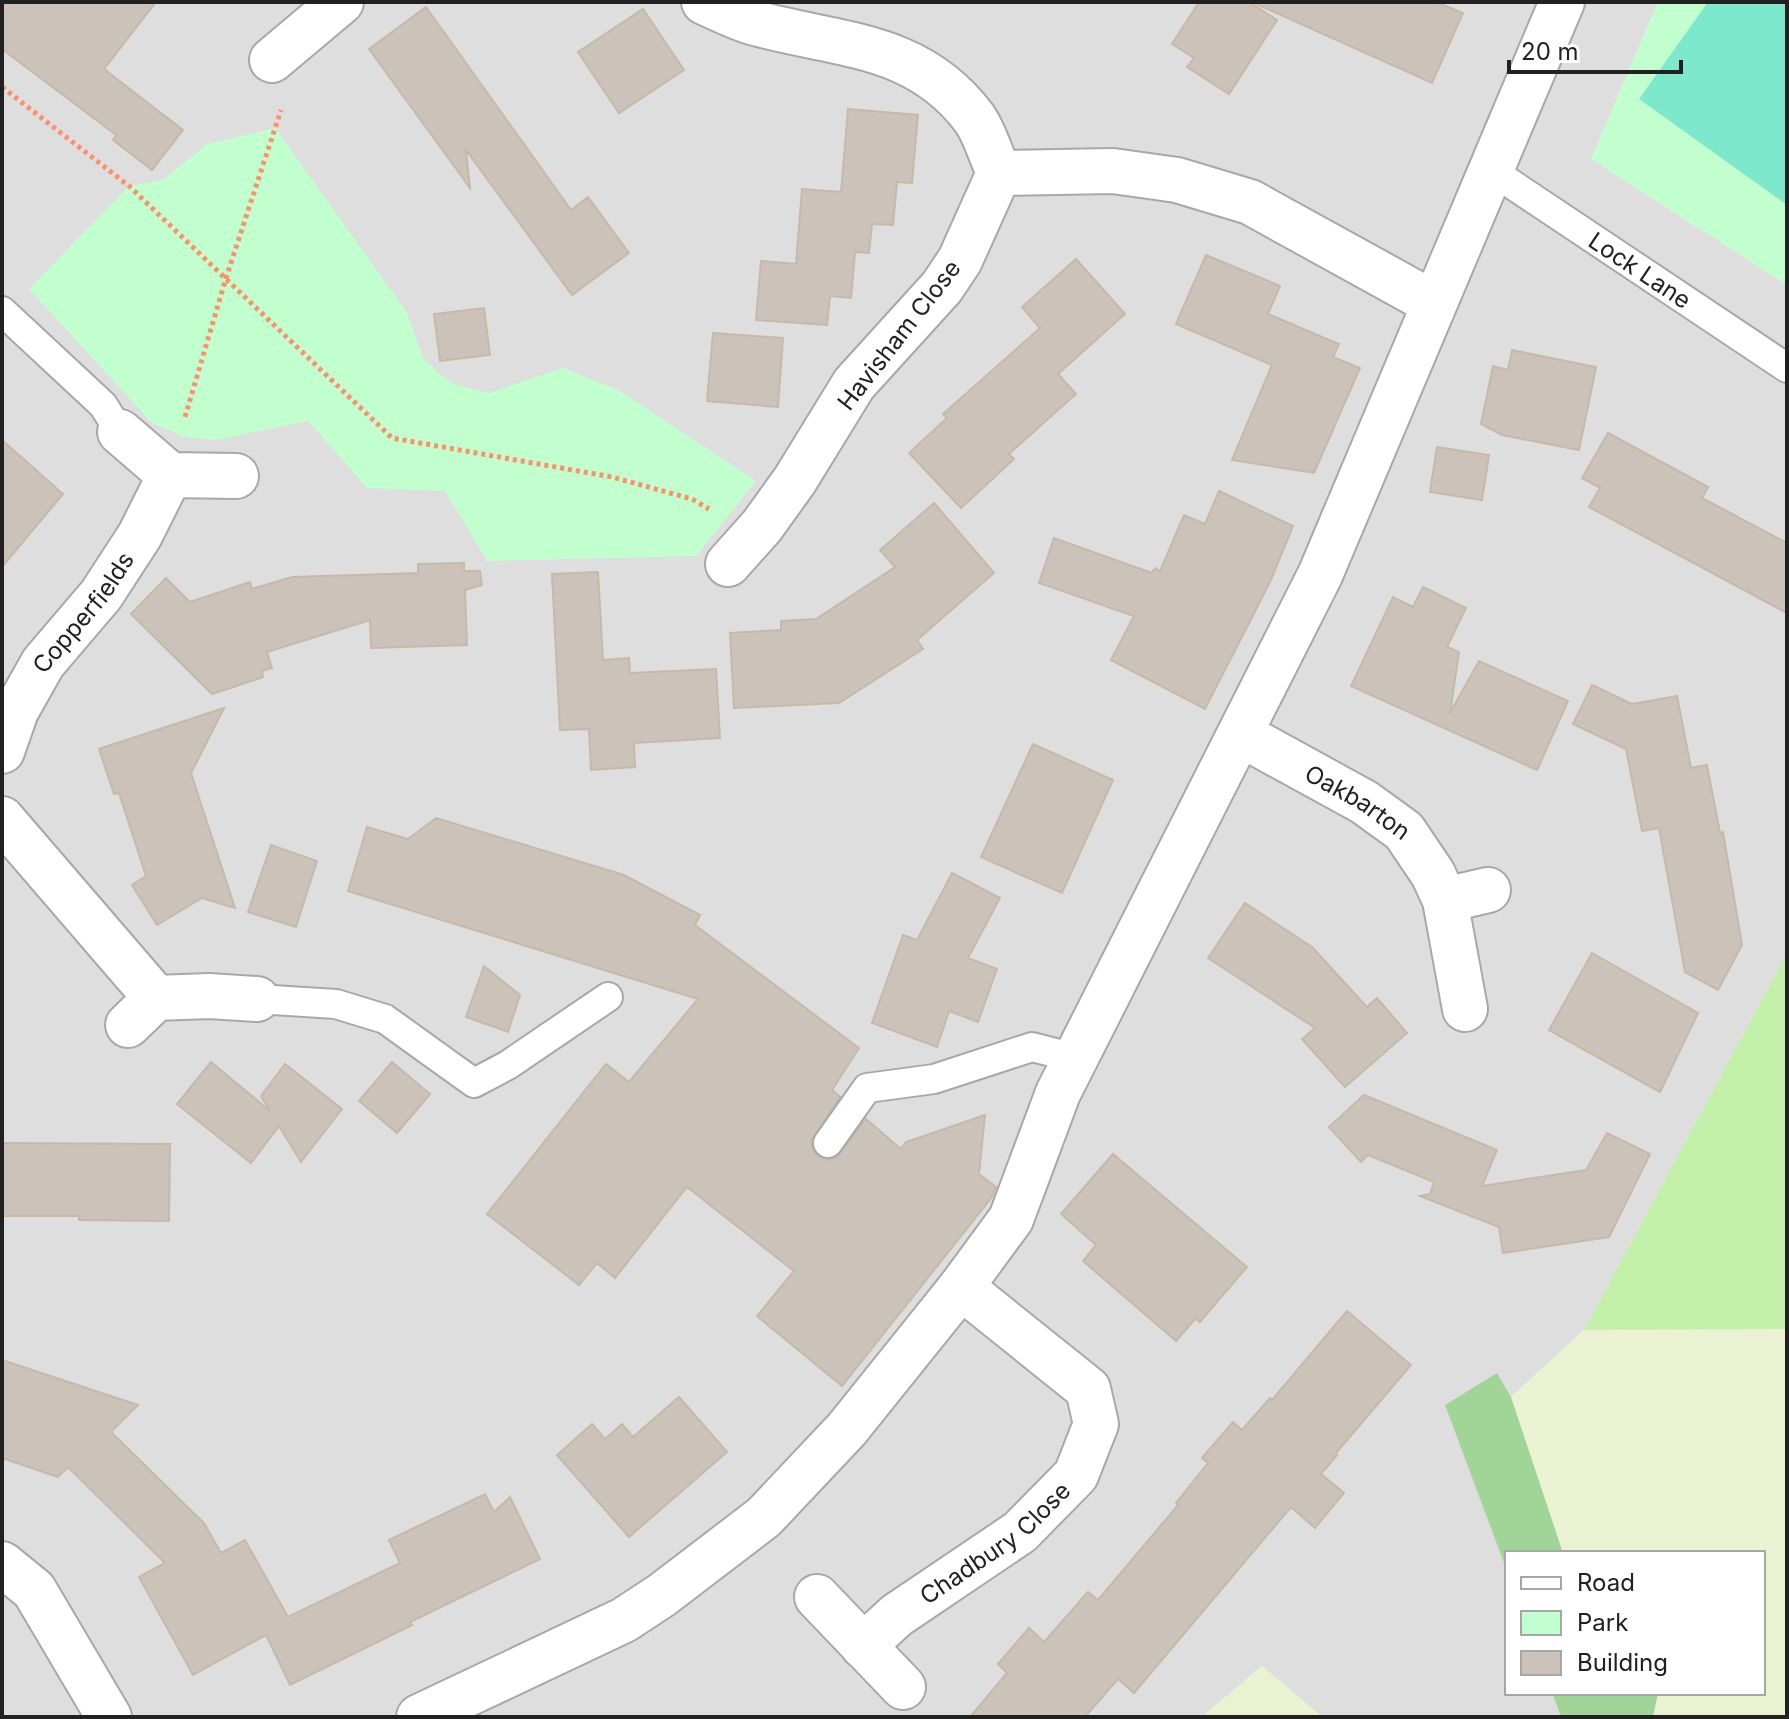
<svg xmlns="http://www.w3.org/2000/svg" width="1789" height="1719" viewBox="0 0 1789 1719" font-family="Inter,sans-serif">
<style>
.residential{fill:#dfdede}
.farmland{fill:#ebf2d1}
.grass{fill:#c2f0a9}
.forest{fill:#a1d598}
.park{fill:#c1ffcf}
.pitch{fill:#7ee8cd}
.building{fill:#cbc3b9;stroke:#c6b9a7;stroke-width:2}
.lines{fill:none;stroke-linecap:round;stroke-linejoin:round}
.service-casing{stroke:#a8a8a8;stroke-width:32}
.minor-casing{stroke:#a8a8a8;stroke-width:48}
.path{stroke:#ff8e6b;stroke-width:5;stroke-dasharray:4 4;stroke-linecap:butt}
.service{stroke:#fff;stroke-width:28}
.minor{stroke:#fff;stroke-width:44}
.labels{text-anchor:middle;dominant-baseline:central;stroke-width:8;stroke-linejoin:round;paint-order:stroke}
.street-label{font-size:24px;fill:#212121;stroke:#fff}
</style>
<rect width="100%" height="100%" fill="#f2f0e7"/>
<path class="residential" d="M 2,2 L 1658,2 L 1591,159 L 1787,285 L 1787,953 L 1584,1330 L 1511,1397 L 1497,1374 L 1446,1405 L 1507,1571 L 1507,1693 L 1552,1693 L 1561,1717 L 1322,1717 L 1262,1666 L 1202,1717 L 2,1717 Z"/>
<g class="farmland">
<path d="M 1787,1329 L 1787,1717 L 1653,1717 L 1658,1693 L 1763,1693 L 1763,1553 L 1563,1553 L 1511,1397 L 1584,1330 Z"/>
<path d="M 1262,1666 L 1322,1717 L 1202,1717 Z"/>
</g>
<path class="grass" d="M 1787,953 L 1787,1329 L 1584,1330 Z"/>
<g class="forest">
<path d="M 1497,1373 L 1511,1397 L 1563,1553 L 1507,1553 L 1507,1571 L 1445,1405 Z"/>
<path d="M 1552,1693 L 1658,1693 L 1653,1717 L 1561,1717 Z"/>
</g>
<g class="park">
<path d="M 1658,2 L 1787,2 L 1787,285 L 1591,159 Z"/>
<path d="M 275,128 L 406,311 L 424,360 L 452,384 L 489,393 L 563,368 L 618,390 L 756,481 L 696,556 L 487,561 L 445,491 L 367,488 L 308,421 L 217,440 L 185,437 L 152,423 L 29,289 L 129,186 L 163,180 L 207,144 Z"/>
</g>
<path class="pitch" d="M 1708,2 L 1787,2 L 1787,205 L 1639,99 Z"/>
<g class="building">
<path d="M 2,2 L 156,2 L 104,69 L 183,130 L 152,170 L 113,140 L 116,135 L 2,49 Z"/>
<path d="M 1199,2 L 1249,2 L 1277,20 L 1229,94 L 1187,67 L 1194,58 L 1172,44 Z"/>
<path d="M 1252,2 L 1436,2 L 1463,13 L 1432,83 Z"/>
<path d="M 426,7 L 571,210 L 588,197 L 629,253 L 572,295 L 466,150 L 470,188 L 369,49 Z"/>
<path d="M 643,9 L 684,70 L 619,113 L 578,52 Z"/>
<path d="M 848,109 L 918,115 L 912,183 L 897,182 L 893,225 L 872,224 L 869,253 L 855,252 L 851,298 L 830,296 L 827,325 L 756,320 L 761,261 L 796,264 L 802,189 L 841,192 Z"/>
<path d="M 1206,255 L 1280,286 L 1268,314 L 1339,344 L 1333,357 L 1360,368 L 1314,473 L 1232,460 L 1272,365 L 1176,324 Z"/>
<path d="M 1076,259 L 1125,314 L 1058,374 L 1076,394 L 1009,454 L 1014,459 L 961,508 L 909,453 L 947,418 L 943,414 L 1040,328 L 1022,307 Z"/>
<path d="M 484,308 L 490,355 L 440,361 L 434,314 Z"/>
<path d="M 713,333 L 783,338 L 778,407 L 707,401 Z"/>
<path d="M 1512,350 L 1596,367 L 1579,450 L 1502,435 L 1481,424 L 1493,366 L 1508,370 Z"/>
<path d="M 1608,433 L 1708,487 L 1702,498 L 1787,543 L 1787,613 L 1589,507 L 1600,488 L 1582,478 Z"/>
<path d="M 2,440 L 63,494 L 2,567 Z"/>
<path d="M 1437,447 L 1489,455 L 1482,500 L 1430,492 Z"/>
<path d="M 1219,491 L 1293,526 L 1270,582 L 1205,709 L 1111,660 L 1134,616 L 1039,583 L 1054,538 L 1152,573 L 1155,568 L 1160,571 L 1184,515 L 1205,524 Z"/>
<path d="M 934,503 L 994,573 L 917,640 L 923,649 L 839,703 L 734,708 L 730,633 L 781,630 L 781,621 L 816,619 L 895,567 L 880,550 Z"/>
<path d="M 464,563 L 464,571 L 480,571 L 482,585 L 465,590 L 467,645 L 371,648 L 370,620 L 267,652 L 272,668 L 262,671 L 263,677 L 212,694 L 131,614 L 166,578 L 190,602 L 250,582 L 252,589 L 292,577 L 418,573 L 418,564 Z"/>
<path d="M 598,572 L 603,660 L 629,658 L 630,673 L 716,669 L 720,738 L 634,743 L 635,767 L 591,770 L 589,729 L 560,730 L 552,574 Z"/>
<path d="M 1423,587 L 1466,608 L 1447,647 L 1459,652 L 1450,713 L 1479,661 L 1568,701 L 1537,770 L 1351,686 L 1393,597 L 1413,607 Z"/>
<path d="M 1592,685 L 1632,704 L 1677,696 L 1691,768 L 1707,765 L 1720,833 L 1723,832 L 1742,945 L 1718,990 L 1685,972 L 1659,828 L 1642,831 L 1626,749 L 1573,724 Z"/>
<path d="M 224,708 L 191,773 L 235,908 L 202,898 L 157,925 L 132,885 L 146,876 L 119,793 L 114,794 L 99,749 Z"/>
<path d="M 1033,744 L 1113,780 L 1062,893 L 981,857 Z"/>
<path d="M 436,818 L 624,875 L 700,915 L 695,925 L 859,1048 L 832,1090 L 840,1097 L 811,1141 L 813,1151 L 819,1157 L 827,1160 L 836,1158 L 866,1119 L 901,1149 L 906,1142 L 985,1115 L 979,1174 L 996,1187 L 992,1197 L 842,1386 L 757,1316 L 794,1271 L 687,1187 L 615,1278 L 597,1263 L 579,1285 L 487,1214 L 606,1064 L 629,1082 L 698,999 L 348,891 L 367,827 L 408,839 Z"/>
<path d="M 271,845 L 317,861 L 296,927 L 248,912 Z"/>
<path d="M 952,873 L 1000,898 L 968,958 L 997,969 L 978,1022 L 949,1011 L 937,1047 L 872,1023 L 903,935 L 917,940 Z"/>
<path d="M 1245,903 L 1312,947 L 1367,1007 L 1377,998 L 1407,1033 L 1345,1087 L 1302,1039 L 1315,1028 L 1208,958 Z"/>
<path d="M 1592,953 L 1698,1013 L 1660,1092 L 1549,1030 Z"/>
<path d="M 484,966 L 520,995 L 508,1032 L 466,1017 Z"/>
<path d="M 211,1062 L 270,1111 L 261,1096 L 285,1064 L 342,1109 L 301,1162 L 279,1126 L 251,1163 L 177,1104 Z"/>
<path d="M 392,1062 L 430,1094 L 397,1133 L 359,1101 Z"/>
<path d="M 1364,1095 L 1497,1150 L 1482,1186 L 1586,1170 L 1607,1133 L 1650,1154 L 1609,1237 L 1503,1253 L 1499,1227 L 1420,1196 L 1430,1194 L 1434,1182 L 1368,1155 L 1361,1162 L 1329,1127 Z"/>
<path d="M 2,1143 L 170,1144 L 169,1221 L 79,1220 L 79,1216 L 2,1216 Z"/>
<path d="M 1113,1154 L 1247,1267 L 1200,1322 L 1195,1319 L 1176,1341 L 1083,1261 L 1096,1245 L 1061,1214 Z"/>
<path d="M 1347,1311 L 1411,1365 L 1336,1453 L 1337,1455 L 1321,1474 L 1344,1493 L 1315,1528 L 1291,1507 L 1134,1693 L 1118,1679 L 1085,1717 L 970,1717 L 1007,1673 L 998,1664 L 1029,1628 L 1044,1642 L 1088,1592 L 1098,1600 L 1178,1505 L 1176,1503 L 1208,1463 L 1202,1458 L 1233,1422 L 1242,1430 L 1270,1398 L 1272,1400 Z"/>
<path d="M 2,1360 L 138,1405 L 111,1432 L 204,1523 L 221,1553 L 245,1540 L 288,1617 L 400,1563 L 389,1540 L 485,1494 L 494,1512 L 510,1497 L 540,1559 L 410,1622 L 412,1625 L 290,1685 L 266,1635 L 193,1675 L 139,1577 L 165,1563 L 68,1467 L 58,1477 L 2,1458 Z"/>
<path d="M 679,1397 L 727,1452 L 629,1537 L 557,1455 L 592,1424 L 605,1439 L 622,1424 L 633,1437 Z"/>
</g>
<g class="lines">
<defs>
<g id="service">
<path id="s1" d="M 1492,171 L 1787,368"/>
<path d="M 2,311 L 103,405 L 120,432"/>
<path d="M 257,999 L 336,1004 L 385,1019 L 474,1083 L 508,1065 L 608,997"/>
<path d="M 828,1143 L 867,1088 L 934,1079 L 1032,1047 L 1075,1058"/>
</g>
<g id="minor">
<path d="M 704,2 C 720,9 737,18 755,23 C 838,46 917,42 974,118 C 985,133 991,156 999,173 L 960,260 L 942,287 L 854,384 L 795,480 L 762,526 L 728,564"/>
<path d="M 272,60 L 341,2"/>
<path d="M 999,173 L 1113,171 L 1177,180 L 1250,202 L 1433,303"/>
<path d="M 120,432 L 170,475 L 236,476"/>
<path id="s2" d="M 1240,734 L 1364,802 L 1404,831 L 1433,874 L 1445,900 L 1465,1009"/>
<path id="s3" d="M 2,751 L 16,711 L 43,663 L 101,595 L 140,535 L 170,475"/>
<path d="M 2,819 L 156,998"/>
<path d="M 1445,900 L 1488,890"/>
<path d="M 128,1025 L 156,998 L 209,996 L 257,999"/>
<path d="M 2,1564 L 34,1590 L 109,1717"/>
<path d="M 817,1597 L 903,1687"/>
<path id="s4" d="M 863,1646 L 897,1615 L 1020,1532 L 1076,1475 L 1096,1424 L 1088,1389 L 961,1287"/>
<path d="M 419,1717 L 624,1620 L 662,1595 L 764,1517 L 847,1429 L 961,1287 L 1011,1219 L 1058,1093 L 1320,575 L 1562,2"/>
</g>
</defs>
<use href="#service" class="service-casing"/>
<use href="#minor" class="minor-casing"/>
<g class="path">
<path d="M 2,87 L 129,186 L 392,438 L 612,477 L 692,499 L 709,509"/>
<path d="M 185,417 L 226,278 L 281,110"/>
</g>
<use href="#service" class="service"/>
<use href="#minor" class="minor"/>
</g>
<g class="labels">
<g class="street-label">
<text stroke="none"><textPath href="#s1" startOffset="178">Lock Lane</textPath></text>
<text transform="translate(899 335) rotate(-52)">Havisham Close</text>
<text stroke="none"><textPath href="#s3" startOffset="162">Copperfields</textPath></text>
<text stroke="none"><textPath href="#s2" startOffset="136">Oakbarton</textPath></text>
<text stroke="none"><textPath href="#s4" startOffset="168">Chadbury Close</textPath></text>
</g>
</g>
<rect width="1789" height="1719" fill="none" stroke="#212121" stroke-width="8"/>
<rect x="1505" y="1551" width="260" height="144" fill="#ffffff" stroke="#a6a6a6" stroke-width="2"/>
<rect x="1521" y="1577" width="40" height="12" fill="#ffffff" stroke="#a6a6a6" stroke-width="2"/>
<text x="1577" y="1591" font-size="24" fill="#212121">Road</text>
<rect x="1521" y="1611" width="40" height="24" fill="#c1ffcf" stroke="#a6a6a6" stroke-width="2"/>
<text x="1577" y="1631" font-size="24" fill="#212121">Park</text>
<rect x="1521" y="1651" width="40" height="24" fill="#cbc3b9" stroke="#a6a6a6" stroke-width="2"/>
<text x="1577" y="1671" font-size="24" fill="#212121">Building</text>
<path d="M1509 60v12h172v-12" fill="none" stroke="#212121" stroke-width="4"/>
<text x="1521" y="60" font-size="24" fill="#212121" stroke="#ffffff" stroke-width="6" paint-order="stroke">20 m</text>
</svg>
